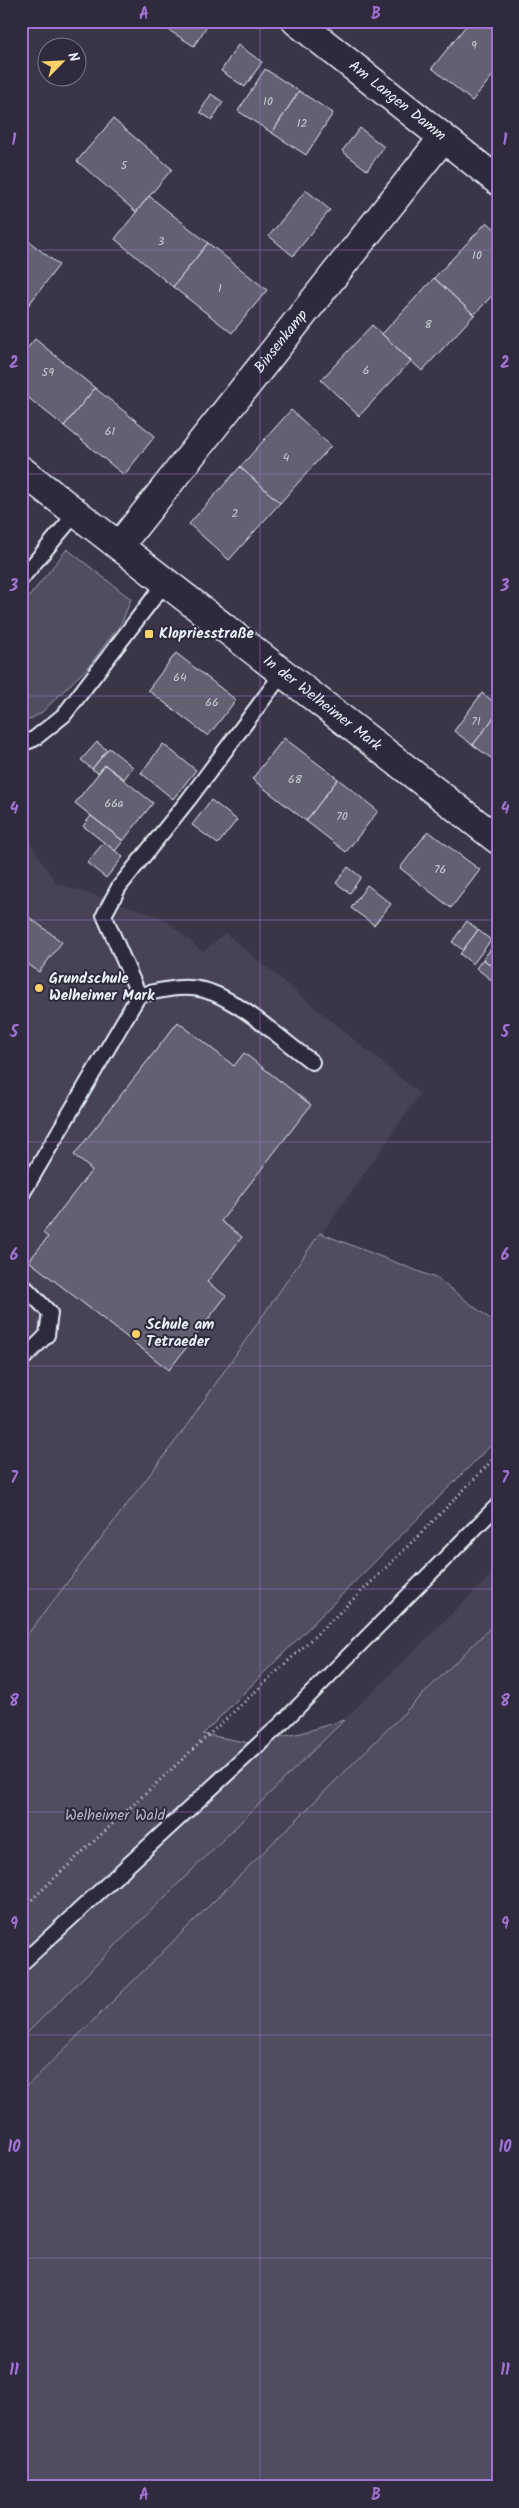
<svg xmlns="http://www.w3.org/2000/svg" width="519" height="2508" viewBox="0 0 519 2508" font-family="Kalam,sans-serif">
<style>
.built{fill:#464354}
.green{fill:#504e5f;stroke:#9ca0ac}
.building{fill:#636171;stroke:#e8f1f8}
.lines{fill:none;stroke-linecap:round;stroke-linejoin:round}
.service-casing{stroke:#e8f1f8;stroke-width:18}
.minor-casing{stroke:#e8f1f8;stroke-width:31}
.path{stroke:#e8f1f8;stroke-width:3;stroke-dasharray:1 4;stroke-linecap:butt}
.service{stroke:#2f2a3d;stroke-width:14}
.minor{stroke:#2f2a3d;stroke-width:28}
.grid{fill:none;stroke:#a171d3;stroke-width:1;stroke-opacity:0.55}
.poi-dot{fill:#ffd166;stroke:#2f2a3d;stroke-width:2}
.labels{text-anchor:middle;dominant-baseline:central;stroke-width:4;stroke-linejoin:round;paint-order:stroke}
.number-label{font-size:12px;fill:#c7cdd6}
.street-label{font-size:15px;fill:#e8f1f8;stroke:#2f2a3d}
.poi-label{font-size:15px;font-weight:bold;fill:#e8f1f8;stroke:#2f2a3d;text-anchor:start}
.park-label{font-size:15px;fill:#b3b8c2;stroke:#2f2a3d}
.neatline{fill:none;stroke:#a171d3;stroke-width:2}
.grid-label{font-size:16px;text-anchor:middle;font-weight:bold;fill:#a171d3}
</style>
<rect width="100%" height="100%" fill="#3a3648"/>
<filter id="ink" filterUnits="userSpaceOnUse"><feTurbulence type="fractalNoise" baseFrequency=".02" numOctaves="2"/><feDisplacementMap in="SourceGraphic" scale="10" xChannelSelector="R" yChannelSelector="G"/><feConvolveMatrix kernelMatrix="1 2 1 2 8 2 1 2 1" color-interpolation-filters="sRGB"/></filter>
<g filter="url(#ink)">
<g class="built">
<path d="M 21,829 L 56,883 L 162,917 L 203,952 L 225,933 L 420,1094 L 180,1435 L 21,1643 Z"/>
<path d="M 498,1568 L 498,1620 L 21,2092 L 21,2039 Z"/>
</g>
<g class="green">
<path d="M 67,549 L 131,599 L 122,622 L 89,666 L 41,713 L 21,724 L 21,607 Z"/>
<path d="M 320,1233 L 438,1279 L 498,1325 L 498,1438 L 203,1734 L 249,1743 L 301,1733 L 344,1720 L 21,2039 L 21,1643 L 180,1435 Z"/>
<path d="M 498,1620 L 498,2487 L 21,2487 L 21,2092 Z"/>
</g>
<g class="building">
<path d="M 161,21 L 210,21 L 194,46 L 159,24 Z"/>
<path d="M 470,21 L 498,21 L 498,69 L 472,101 L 432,68 Z"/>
<path d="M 238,45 L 262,62 L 245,87 L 221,71 Z"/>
<path d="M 265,69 L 299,91 L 272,133 L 238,111 Z"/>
<path d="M 299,91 L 333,113 L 306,155 L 272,133 Z"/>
<path d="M 211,94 L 223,102 L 212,120 L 200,112 Z"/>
<path d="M 113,119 L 172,169 L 136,212 L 77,161 Z"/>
<path d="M 360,128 L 384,147 L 367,170 L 342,151 Z"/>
<path d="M 306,190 L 330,210 L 293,256 L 269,236 Z"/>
<path d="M 149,196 L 208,243 L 173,287 L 115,239 Z"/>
<path d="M 487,222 L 498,232 L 498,289 L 474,315 L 434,278 Z"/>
<path d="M 26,239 L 59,265 L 21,315 L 21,246 Z"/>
<path d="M 208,243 L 267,290 L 232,333 L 173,287 Z"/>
<path d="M 434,278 L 474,315 L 422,371 L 382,334 Z"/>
<path d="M 372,325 L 411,361 L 359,416 L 321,380 Z"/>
<path d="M 35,339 L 95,388 L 64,426 L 21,392 L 21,356 Z"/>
<path d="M 95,388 L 155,436 L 124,475 L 64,426 Z"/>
<path d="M 291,410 L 331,446 L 280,503 L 240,467 Z"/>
<path d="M 240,467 L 280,503 L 229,560 L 189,524 Z"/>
<path d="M 176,653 L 236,700 L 208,736 L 148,690 Z"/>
<path d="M 482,693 L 498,705 L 498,712 L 473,745 L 454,731 Z"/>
<path d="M 498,712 L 498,763 L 473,745 Z"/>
<path d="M 284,738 L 338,779 L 306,821 L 252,779 Z"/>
<path d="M 97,742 L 107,750 L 92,769 L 81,760 Z"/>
<path d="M 163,744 L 196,770 L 173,799 L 141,773 Z"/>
<path d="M 109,748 L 133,767 L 124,779 L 105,765 L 98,773 L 92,769 Z"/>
<path d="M 105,765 L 153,803 L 123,841 L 75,803 Z"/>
<path d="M 338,779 L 378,811 L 346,852 L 306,821 Z"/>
<path d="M 211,800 L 237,820 L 218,844 L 192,825 Z"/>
<path d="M 91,816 L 123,841 L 115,851 L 83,826 Z"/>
<path d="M 428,831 L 480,870 L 451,908 L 400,868 Z"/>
<path d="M 104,842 L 123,857 L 106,878 L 87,863 Z"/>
<path d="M 348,867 L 361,877 L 350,893 L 336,883 Z"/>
<path d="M 367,885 L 391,904 L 374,925 L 351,908 Z"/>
<path d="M 21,911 L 62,942 L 39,972 L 21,959 Z"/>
<path d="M 467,921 L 478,930 L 463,950 L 452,942 Z"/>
<path d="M 478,930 L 491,940 L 473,964 L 460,954 Z"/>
<path d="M 498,940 L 498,971 L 483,959 Z"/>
<path d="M 483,959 L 498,971 L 498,985 L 476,968 Z"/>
<path d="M 178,1022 L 234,1066 L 244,1053 L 311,1105 L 221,1221 L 242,1237 L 207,1282 L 226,1296 L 169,1370 L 29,1261 L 48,1237 L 43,1233 L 92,1170 L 74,1155 Z"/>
</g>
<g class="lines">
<defs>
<g id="service">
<path d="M 21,579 L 76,513"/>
<path d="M 21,744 L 34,739 L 64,715 L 165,583"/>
<path d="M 139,995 L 104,915 L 119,887 L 189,799 L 282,674"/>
<path d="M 21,1196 L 139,995 C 160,991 183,984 204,990 C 238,999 283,1041 312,1062"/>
<path d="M 21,1283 L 50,1313 L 47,1335 L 21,1361"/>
<path d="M 21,1964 L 282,1723 L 498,1505"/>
</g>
<g id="minor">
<path id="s1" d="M 296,21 L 498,181"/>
<path id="s2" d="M 21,470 L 498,840"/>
<path id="s3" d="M 119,546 L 443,138"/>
</g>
</defs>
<use href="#service" class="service-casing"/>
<use href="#minor" class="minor-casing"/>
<path class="path" d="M 21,1910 C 180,1758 347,1614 498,1454"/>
<use href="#service" class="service"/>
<use href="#minor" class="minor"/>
</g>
</g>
<path class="grid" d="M 260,21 L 260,2487M 21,250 L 498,250M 21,474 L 498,474M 21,696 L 498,696M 21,920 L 498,920M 21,1142 L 498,1142M 21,1366 L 498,1366M 21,1589 L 498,1589M 21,1812 L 498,1812M 21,2035 L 498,2035M 21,2258 L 498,2258"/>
<g class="poi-dot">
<rect x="144" y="629" width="10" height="10" rx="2.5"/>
<circle cx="39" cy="988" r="5"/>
<circle cx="136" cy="1334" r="5"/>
</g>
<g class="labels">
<g class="number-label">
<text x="474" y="45">9</text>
<text x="268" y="101">10</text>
<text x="302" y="123">12</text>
<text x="124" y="165">5</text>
<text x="161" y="241">3</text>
<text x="477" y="255">10</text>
<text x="220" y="288">1</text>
<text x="428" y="324">8</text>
<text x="366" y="370">6</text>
<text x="48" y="372">59</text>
<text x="110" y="431">61</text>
<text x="286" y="457">4</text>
<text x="235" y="513">2</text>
<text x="180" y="677">64</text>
<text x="212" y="702">66</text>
<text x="476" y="721">71</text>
<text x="295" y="779">68</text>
<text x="114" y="803">66a</text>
<text x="342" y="816">70</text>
<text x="440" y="869">76</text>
</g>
<g class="street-label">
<text stroke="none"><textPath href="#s1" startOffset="129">Am Langen Damm</textPath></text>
<text stroke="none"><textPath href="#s3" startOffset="261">Binsenkamp</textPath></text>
<text stroke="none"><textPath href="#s2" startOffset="381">In der Welheimer Mark</textPath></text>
</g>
<g class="poi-label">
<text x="159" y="634">Klopriesstraße</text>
<text x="49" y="979">Grundschule<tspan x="49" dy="17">Welheimer Mark</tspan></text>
<text x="146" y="1325">Schule am<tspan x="146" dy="17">Tetraeder</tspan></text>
</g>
<g class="park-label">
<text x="115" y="1816">Welheimer Wald</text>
</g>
</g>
<rect width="519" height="2508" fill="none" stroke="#2f2a3d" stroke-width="55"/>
<g transform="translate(62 62) rotate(66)"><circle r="24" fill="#2f2a3d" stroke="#797a88"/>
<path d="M0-4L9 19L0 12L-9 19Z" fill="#ffd166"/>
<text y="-8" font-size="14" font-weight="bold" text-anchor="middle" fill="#e8f1f8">N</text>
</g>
<rect x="28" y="28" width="464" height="2452" class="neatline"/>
<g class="grid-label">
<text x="144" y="19">A</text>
<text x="376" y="19">B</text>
<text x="14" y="145">1</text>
<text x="505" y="145">1</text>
<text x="14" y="368">2</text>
<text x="505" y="368">2</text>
<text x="14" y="591">3</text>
<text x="505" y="591">3</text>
<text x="14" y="814">4</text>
<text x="505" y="814">4</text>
<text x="14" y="1037">5</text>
<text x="505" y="1037">5</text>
<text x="14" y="1260">6</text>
<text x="505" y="1260">6</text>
<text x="14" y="1483">7</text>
<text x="505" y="1483">7</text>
<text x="14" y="1706">8</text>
<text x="505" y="1706">8</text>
<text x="14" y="1929">9</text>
<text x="505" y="1929">9</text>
<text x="14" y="2152">10</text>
<text x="505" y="2152">10</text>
<text x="14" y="2375">11</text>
<text x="505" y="2375">11</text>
<text x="144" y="2500">A</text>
<text x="376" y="2500">B</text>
</g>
</svg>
